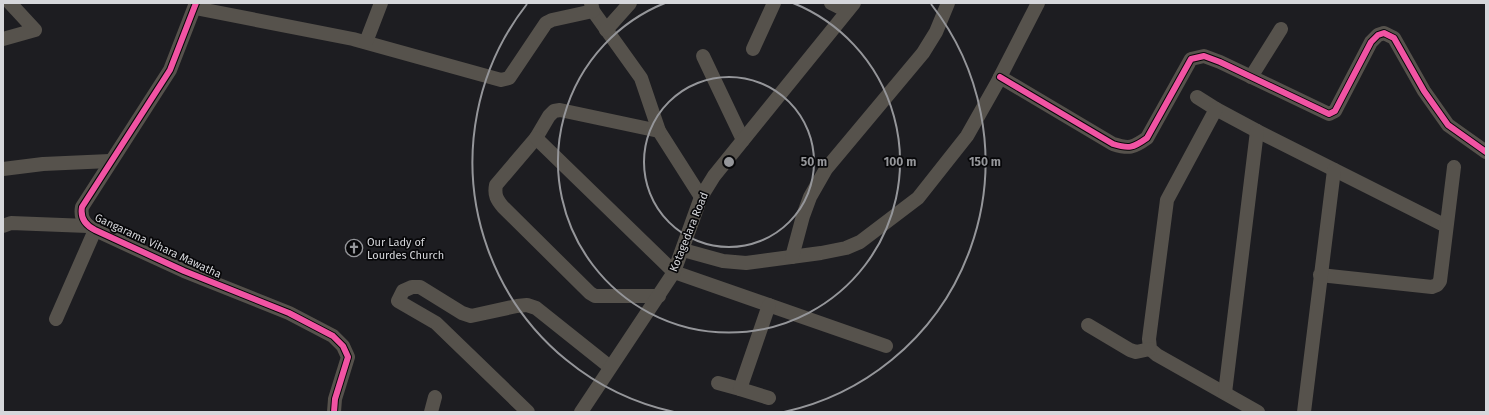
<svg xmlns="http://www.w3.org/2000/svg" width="1489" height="415" viewBox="0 0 1489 415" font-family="'Fira Sans',sans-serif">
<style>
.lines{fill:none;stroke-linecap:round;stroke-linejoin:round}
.minor{stroke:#56524c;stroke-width:14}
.cycleway-casing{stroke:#070709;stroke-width:8}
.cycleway{stroke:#f153a3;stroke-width:6}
.ring{fill:none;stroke:#95969a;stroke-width:2}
.labels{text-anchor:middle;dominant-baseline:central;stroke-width:3.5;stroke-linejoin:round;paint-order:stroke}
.street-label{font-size:11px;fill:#d6d7db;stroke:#070709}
.poi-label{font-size:11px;fill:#d6d7db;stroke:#070709;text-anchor:start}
.centre{fill:#95969a;stroke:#070709;stroke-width:2}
.ring-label{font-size:12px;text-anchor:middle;font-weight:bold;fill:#95969a;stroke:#070709;stroke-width:3.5;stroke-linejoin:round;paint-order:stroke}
</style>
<rect width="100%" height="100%" fill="#1d1d21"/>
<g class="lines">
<g class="minor">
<path d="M 196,3 L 170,70 L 82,207 C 80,218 85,225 95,230 L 184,271 L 289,313 L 333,336 L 343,346 L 348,357 L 335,399 L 334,412"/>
<path d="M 591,3 L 593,11 L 641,78 L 659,131 L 701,197"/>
<path d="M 831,3 L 847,11"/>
<path d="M 195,8 L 353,39 L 501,80 L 509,78 L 546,23 L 552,20 L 593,11"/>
<path d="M 606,30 L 630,3"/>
<path d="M 3,39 L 35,30 L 10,3"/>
<path d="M 366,42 L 381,3"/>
<path d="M 753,49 L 774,3"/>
<path d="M 703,56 L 743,140"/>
<path d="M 1000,77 L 1113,144 C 1129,149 1133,148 1147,138 L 1191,59 L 1204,56 L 1220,62 L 1329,114 L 1335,111 L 1371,42 L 1378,35 L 1384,33 L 1394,38 L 1424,91 L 1448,125 L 1486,152"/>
<path d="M 1251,77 L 1281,29"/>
<path d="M 1197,97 L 1216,109 L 1257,131 L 1446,226"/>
<path d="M 1216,109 L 1167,200 L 1149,339 L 1150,349 L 1157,355 L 1258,412"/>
<path d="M 659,131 L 560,110 L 554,111 L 549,116 L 536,138 L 496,185 C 494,195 497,200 503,207 L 590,293 L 595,296 L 659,296"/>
<path d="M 536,138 L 674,272 L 886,346"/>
<path d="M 3,169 L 43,164 L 110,161"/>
<path d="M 3,226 L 11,223 L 88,226"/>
<path d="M 683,250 L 723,261 L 746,263 L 821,253 L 846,248 L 860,242 L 918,198 L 967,136 L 997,83 L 1038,3"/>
<path d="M 792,257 L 803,216 L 810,197 L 826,169 L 923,53 L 936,32 L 948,3"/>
<path d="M 1320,275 L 1432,287 L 1437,285 L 1440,281 L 1454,167"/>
<path d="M 56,319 L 95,230"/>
<path d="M 1088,325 L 1130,350 L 1136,352 L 1150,349"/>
<path d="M 718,383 L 740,389"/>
<path d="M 1225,393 L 1257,131"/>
<path d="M 769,398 L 740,389 L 769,305"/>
<path d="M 431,412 L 435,397"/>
<path d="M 528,412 L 436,323 L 398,301 L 403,291 L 412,287 L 420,287 L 462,313 L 471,316 L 517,306 L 527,305 L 536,308 L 610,367"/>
<path d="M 581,412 L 674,272 L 701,197 L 714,176 L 854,3"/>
<path d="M 1304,412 L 1334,170"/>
</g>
<defs>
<g id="cycleway">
<path d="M 196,3 L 170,70 L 82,207 C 80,218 85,225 95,230 L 184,271 L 289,313 L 333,336 L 343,346 L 348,357 L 335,399 L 334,412"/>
<path d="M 1000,77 L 1113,144 C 1129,149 1133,148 1147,138 L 1191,59 L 1204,56 L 1220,62 L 1329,114 L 1335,111 L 1371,42 L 1378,35 L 1384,33 L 1394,38 L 1424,91 L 1448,125 L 1486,152"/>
</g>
</defs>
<use href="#cycleway" class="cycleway-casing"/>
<use href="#cycleway" class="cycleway"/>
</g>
<g class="ring">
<circle cx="729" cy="162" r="85"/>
<path d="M793 3A171 171 0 1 1 665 3"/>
<path d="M674 412A256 256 0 0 1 527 4M931 4A256 256 0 0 1 784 412"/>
</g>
<defs>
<symbol id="church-ring" viewBox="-11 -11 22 22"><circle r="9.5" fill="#070709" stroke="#95969a" stroke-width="1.5"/><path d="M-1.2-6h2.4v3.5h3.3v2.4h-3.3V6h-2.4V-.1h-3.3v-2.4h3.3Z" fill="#95969a"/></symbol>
</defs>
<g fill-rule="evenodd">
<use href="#church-ring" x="344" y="238" width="20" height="20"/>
</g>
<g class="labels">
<g class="street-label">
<text transform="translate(689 232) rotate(-68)">Kotagedara Road</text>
<text transform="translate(158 246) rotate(25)">Gangarama Vihara Mawatha</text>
</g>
<g class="poi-label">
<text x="367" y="242">Our Lady of<tspan x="367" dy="13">Lourdes Church</tspan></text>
</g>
</g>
<circle cx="729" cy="162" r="6" class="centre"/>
<g class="ring-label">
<text x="814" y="166">50 m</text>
<text x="900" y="166">100 m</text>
<text x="985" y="166">150 m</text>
</g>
<rect width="1489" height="415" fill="none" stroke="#d6d7db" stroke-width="8"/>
</svg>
